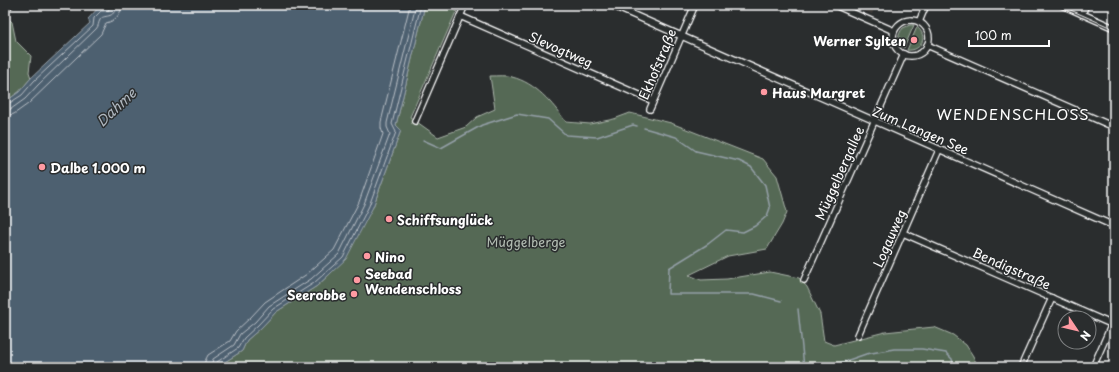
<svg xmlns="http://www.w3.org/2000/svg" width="1119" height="372" viewBox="0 0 1119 372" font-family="'Playpen Sans',sans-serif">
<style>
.built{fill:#3e3b39}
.green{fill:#556954;stroke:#aab4aa}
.water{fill:#4e6070;stroke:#95a0a9}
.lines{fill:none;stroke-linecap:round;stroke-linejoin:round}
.shore{stroke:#b8bfc6;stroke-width:1}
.stream{stroke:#95a0a9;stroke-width:1.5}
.minor-casing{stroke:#fff;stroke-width:8}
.minor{stroke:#2a2d2e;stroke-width:5.5}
.tram{stroke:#fff;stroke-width:1}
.poi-dot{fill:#ff9aa2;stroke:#2a2d2e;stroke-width:1.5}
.labels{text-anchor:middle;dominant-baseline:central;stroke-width:3;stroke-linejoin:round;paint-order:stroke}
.poi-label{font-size:13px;font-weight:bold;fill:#fff;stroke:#2a2d2e;text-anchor:start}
.street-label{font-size:13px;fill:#fff;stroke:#2a2d2e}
.park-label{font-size:13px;fill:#b2bcb2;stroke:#2a2d2e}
.water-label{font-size:14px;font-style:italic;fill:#afb7bf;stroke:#2a2d2e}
.quarter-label{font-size:15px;letter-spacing:1px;fill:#fff;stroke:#2a2d2e}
</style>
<rect width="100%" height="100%" fill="#2a2d2e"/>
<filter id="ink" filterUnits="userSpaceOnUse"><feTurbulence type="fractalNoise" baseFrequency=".025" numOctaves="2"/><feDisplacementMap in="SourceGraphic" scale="8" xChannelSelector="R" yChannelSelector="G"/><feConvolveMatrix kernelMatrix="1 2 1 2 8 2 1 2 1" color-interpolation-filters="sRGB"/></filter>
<g filter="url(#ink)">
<path class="built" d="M 854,5 L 876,5 L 872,14 L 853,6 Z"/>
<g class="green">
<path d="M 425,5 L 459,5 L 410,117 L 438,137 L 466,127 L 477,117 L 495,109 L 490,76 C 497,76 506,75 512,77 C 536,83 552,103 566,122 L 590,124 L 614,119 L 630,113 L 671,123 L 763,159 L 777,176 L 787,212 L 782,224 L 767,249 L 728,256 L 689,275 L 701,280 L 727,279 L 770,272 L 799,278 L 807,287 L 820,314 L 824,341 L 834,345 L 885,332 L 934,327 L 953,335 L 966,345 L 973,356 L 978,367 L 217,367 L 242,351 L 247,340 L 261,328 L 276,312 L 317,286 L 330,274 L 373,207 L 401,130 L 396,125 Z"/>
<path d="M 6,16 L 12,22 L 16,41 L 31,56 L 29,72 L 31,78 L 19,92 L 5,102 Z"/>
<path d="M 910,25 L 914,25 L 904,48 C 897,42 897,35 903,28 Z"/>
<path d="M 917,27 C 929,36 921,52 907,50 Z"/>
</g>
<path class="water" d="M 101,5 L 105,8 L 109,5 L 425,5 L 396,125 L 401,130 L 373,207 L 346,259 L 317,286 L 276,312 L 261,328 L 247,340 L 242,351 L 217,367 L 5,367 L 5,102 L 19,92 L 31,78 L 90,23 L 88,19 Z"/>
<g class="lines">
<g class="shore">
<path d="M 5,105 L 8,104 L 22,95 L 34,81 L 93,26 L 94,18 L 101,11 L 108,11 L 111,5"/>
<path d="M 5,110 L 11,109 L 25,99 L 38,85 L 96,29 C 99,26 98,23 100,20 C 103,13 115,21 116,5"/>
<path d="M 5,116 L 14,114 L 28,104 L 101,34 L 106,23 C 115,21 121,15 122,5"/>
<path d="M 205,367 L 205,361 L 208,355 L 230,341 L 236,331 L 251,317 L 265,302 L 307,274 L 334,250 L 359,202 L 383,134 L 381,128 L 381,122 L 410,5"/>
<path d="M 211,367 L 213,359 L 234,345 L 240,334 L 255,322 L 269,306 L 311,279 L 339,254 L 364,204 L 390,134 L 387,127 L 387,123 L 416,5"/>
<path d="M 216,367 L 217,362 L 238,348 L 244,338 L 258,325 L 273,309 L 314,283 L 343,257 L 369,206 L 396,132 L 392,124 L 421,5"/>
</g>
<g class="stream">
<path d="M 644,128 L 676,137 L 696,151 L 739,161 L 751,167 L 765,185 L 770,208 L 767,216 L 755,226 L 743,232 L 726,230 L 708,244 L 669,268 L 668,294 L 754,294 L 781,301"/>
<path d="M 423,140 L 441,148 L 482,125 L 517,114 L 548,119 L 566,135 L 597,137 L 633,125 L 637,126"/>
<path d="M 798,309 L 804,367"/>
<path d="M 822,367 L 840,363 L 866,354 L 894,349 L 922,349 L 946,353 L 952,359 L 954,367"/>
</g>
<defs>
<g id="minor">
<path d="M 611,5 L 1114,226"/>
<path d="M 835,5 L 894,31"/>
<path d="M 1062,5 L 1114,28"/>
<path d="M 5,9 L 10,5"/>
<path d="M 1082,14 L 1086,5"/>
<path d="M 460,16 L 653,101"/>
<circle cx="911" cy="38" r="18"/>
<path d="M 919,22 L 926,5"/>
<path d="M 927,45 L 1114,127"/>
<path d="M 650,109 L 695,5"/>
<path d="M 415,121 L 465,5"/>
<path d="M 903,233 L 1111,324"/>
<path d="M 804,280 L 904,54"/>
<path d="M 858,335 L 939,150"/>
<path d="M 1021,367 L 1052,298"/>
<path d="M 1093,367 L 1114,319"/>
</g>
</defs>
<use href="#minor" class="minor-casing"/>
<use href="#minor" class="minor"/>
<path class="tram" d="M 1059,5 L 1114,29"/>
</g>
</g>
<g class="poi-dot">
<circle cx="914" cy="40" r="4"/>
<circle cx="764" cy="92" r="4"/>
<circle cx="42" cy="167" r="4"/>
<circle cx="389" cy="219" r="4"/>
<circle cx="367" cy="256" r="4"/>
<circle cx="357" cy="280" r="4"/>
<circle cx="354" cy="294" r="4"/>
</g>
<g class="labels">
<g class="poi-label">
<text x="906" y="40" text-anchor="end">Werner Sylten</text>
<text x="772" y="92">Haus Margret</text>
<text x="50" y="167">Dalbe 1.000 m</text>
<text x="397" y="219">Schiffsunglück</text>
<text x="375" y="256">Nino</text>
<text x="365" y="273">Seebad<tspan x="365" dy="15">Wendenschloss</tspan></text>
<text x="346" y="294" text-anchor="end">Seerobbe</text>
</g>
<g class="street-label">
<text transform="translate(561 49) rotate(24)">Slevogtweg</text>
<text transform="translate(657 64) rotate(-67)">Ekhofstraße</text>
<text transform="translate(921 130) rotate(23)">Zum Langen See</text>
<text transform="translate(839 173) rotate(-66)">Müggelbergallee</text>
<text transform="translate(889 238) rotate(-66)">Logauweg</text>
<text transform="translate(1012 268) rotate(24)">Bendigstraße</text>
</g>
<g class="park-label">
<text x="526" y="241">Müggelberge</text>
</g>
<g class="water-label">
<text transform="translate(116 107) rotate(-43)">Dahme</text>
</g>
<g class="quarter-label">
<text x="1013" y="113">WENDENSCHLOSS</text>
</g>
</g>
<rect width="1119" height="372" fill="none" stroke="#2a2d2e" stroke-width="20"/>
<rect x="10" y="10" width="1099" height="352" fill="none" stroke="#fff" stroke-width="1.5" filter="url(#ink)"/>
<g transform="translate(1077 330) rotate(125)"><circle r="19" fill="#2a2d2e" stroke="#7f8182"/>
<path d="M0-3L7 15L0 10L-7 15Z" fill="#ff9aa2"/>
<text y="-6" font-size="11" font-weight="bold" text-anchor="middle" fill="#ffffff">N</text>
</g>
<path d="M969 40v6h80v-6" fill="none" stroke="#ffffff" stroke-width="2"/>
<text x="975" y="40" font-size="12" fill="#ffffff" stroke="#2a2d2e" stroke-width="3" paint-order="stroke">100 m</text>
</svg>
